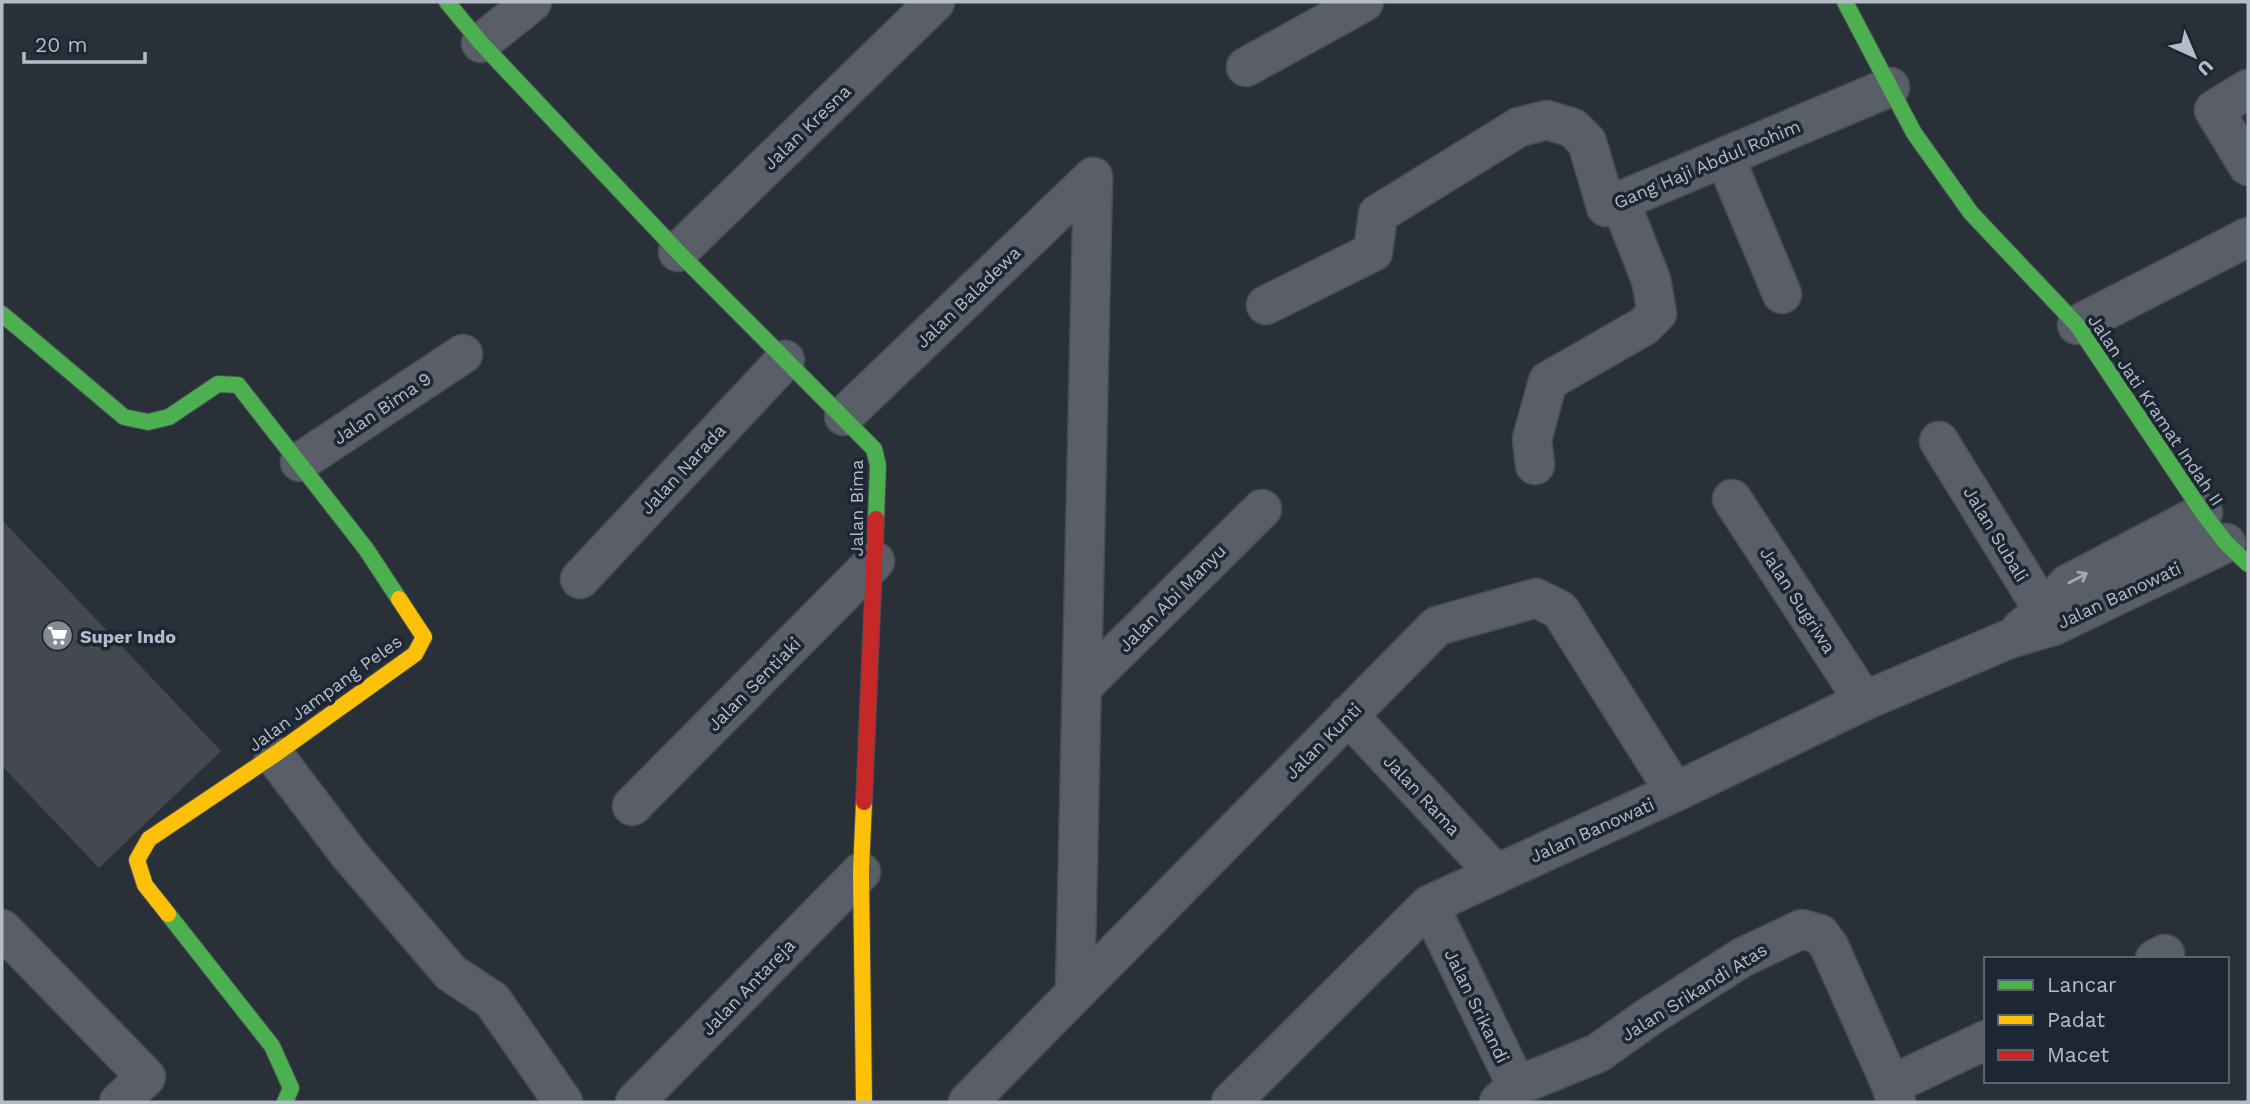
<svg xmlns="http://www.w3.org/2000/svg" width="2250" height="1104" viewBox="0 0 2250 1104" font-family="'Work Sans',sans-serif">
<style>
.building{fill:#444950}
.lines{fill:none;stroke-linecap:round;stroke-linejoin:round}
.street-casing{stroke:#484c53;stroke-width:41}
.fast-casing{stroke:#484c53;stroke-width:18}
.slow-casing{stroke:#484c53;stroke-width:18}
.jam-casing{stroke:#484c53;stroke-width:18}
.street{stroke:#5a5e66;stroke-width:38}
.fast{stroke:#4caf50;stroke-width:16}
.slow{stroke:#ffc107;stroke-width:16}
.jam{stroke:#c62828;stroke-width:16}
.oneway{stroke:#a2a9b5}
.labels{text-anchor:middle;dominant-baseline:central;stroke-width:7;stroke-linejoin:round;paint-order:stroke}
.street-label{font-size:18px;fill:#b4bcc9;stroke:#1d2633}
.poi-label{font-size:18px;font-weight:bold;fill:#b4bcc9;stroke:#1d2633;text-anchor:start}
</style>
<rect width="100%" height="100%" fill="#2a3038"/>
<path class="building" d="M 2,520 L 221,751 L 99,868 L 2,766 Z"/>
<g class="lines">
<defs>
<g id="street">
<path d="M 481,43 L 532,2"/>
<path d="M 1246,67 L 1364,2"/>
<path d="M 2248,89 L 2214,110 L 2248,166"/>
<path d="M 1725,158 L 1782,294"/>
<path d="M 678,252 L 935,2"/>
<path d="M 1266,305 L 1373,252 L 1378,214 L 1519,127 L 1547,120 L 1573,128 L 1587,142 L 1606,207 L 1890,87"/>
<path d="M 2077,325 L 2248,237"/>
<path d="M 844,416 L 1093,177"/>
<path d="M 1939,441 L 2053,626"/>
<path d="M 300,462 L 463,354"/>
<path d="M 1535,465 L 1532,439 L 1548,381 L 1644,326 L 1657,313 L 1651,280 L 1620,201"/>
<path d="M 1732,499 L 1864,701"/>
<path d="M 580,579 L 785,360"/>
<path d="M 2021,629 L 2043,611 L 2068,584 L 2203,513"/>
<path d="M 1082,687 L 1262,509"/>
<path d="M 1348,715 L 1496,874"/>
<path d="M 274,755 L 349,854 L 451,973 L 492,1000 L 563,1102"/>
<path d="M 632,806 L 875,561"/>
<path d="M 1429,905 L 1517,1086 L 1499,1102"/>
<path d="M 2,929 L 146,1077 L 119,1102"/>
<path d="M 2155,959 L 2165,954"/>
<path d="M 1075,992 L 1093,177"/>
<path d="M 1891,1085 L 1986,1040"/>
<path d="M 1517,1086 L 1598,1053 L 1647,1018 L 1743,957 L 1802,929 L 1820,934 L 1829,946 L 1891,1085 L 1896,1102"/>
<path d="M 635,1102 L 861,872"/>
<path d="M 968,1102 L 1437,626 L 1536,598 L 1560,610 L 1675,792"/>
<path d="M 1231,1102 L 1429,905 L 1675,792 L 1864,701 L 2009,639 L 2053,626 L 2226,543"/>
</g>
<g id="fast">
<path d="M 447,2 L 481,43 L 678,252 L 874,449 L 878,465 L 876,519"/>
<path d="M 1845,2 L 1914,133 L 1971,213 L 2077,325 L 2203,513 L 2226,543 L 2248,564"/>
<path d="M 2,314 L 124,417 L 148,422 L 169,417 L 218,384 L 238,385 L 366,549 L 399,599"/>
<path d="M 168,914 L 272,1046 L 291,1088 L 285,1102"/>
</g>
<g id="slow">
<path d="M 864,802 L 861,872 L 864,1102"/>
<path d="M 168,914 L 145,885 L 137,860 L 149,839 L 274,755 L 415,654 L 424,637 L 399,599"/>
</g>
<path id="jam" d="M 864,802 L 876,519"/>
</defs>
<use href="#street" class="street-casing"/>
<use href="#fast" class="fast-casing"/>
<use href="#slow" class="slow-casing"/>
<use href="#jam" class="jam-casing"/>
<use href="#street" class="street"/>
<use href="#fast" class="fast"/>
<use href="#slow" class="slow"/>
<use href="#jam" class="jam"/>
</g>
<defs><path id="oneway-shaft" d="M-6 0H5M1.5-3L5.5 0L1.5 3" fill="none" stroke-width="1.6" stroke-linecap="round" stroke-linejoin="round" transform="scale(1.75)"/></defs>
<use class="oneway" href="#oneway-shaft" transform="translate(2078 578) rotate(-28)"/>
<defs>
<symbol id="supermarket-disc" viewBox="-11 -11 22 22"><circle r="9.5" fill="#848b96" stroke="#1d2633"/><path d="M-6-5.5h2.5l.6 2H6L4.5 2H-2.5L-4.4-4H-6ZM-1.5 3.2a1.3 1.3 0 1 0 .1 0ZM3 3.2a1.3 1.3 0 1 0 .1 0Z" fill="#fff"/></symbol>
</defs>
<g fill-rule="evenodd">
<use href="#supermarket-disc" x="40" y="618" width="35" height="35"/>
</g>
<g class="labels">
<g class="street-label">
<text transform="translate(807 127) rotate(-44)">Jalan Kresna</text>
<text transform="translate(1707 164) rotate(-23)">Gang Haji Abdul Rohim</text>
<text transform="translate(968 297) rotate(-44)">Jalan Baladewa</text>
<text transform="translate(382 408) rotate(-34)">Jalan Bima 9</text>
<text transform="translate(2156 410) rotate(56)">Jalan Jati Kramat Indah II</text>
<text transform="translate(683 469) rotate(-47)">Jalan Narada</text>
<text transform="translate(856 508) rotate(-90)">Jalan Bima</text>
<text transform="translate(1996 534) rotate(59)">Jalan Subali</text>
<text transform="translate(2119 595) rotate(-25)">Jalan Banowati</text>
<text transform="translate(1172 598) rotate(-45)">Jalan Abi Manyu</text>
<text transform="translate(1798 600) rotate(57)">Jalan Sugriwa</text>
<text transform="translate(754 684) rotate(-45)">Jalan Sentiaki</text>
<text transform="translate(325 693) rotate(-36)">Jalan Jampang Peles</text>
<text transform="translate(1323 741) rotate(-45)">Jalan Kunti</text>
<text transform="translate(1422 795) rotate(47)">Jalan Rama</text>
<text transform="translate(1592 830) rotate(-24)">Jalan Banowati</text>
<text transform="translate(748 987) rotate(-46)">Jalan Antareja</text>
<text transform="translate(1694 992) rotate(-32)">Jalan Srikandi Atas</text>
<text transform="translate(1477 1006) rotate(64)">Jalan Srikandi</text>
</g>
<g class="poi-label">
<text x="80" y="636">Super Indo</text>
</g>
</g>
<rect width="2250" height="1104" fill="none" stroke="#b4bcc9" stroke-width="7"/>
<rect x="1984" y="957" width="245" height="126" fill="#1d2633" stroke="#59626f" stroke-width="2"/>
<rect x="1998" y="980" width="35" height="10" fill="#4caf50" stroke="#59626f" stroke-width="2"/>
<text x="2047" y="992" font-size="21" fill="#b4bcc9">Lancar</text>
<rect x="1998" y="1015" width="35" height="10" fill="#ffc107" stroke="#59626f" stroke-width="2"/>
<text x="2047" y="1027" font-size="21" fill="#b4bcc9">Padat</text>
<rect x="1998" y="1050" width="35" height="10" fill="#c62828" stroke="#59626f" stroke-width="2"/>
<text x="2047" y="1062" font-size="21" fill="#b4bcc9">Macet</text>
<g transform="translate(2194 56) rotate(136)" stroke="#1d2633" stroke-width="5" paint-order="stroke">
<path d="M0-5L12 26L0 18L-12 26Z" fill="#b4bcc9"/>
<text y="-10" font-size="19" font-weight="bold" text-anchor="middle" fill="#b4bcc9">U</text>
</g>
<path d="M24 52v10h121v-10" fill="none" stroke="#b4bcc9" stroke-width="3.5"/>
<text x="35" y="52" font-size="21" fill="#b4bcc9" stroke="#1d2633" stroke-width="5" paint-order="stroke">20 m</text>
</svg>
